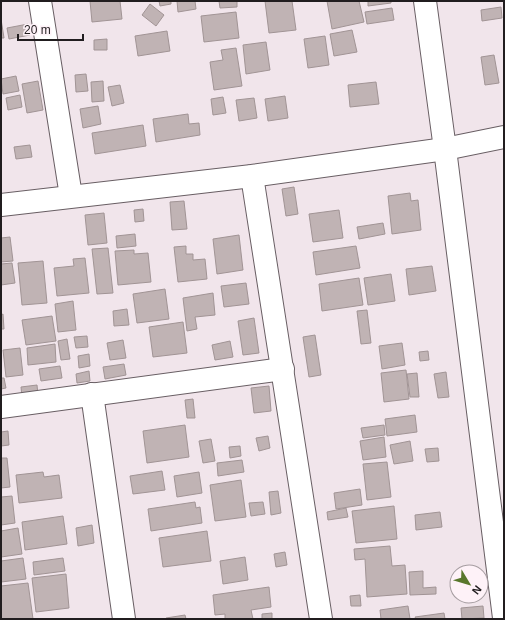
<svg xmlns="http://www.w3.org/2000/svg" width="505" height="620" viewBox="0 0 505 620" font-family="Helvetica,sans-serif">
<style>
.building{fill:#c0b3b4;stroke:#a19495}
.lines{fill:none;stroke-linecap:round;stroke-linejoin:round}
.minor-casing{stroke:#685e63;stroke-width:24}
.minor{stroke:#fff;stroke-width:22}
</style>
<rect width="100%" height="100%" fill="#f1e5eb"/>
<g class="building">
<path d="M 90,1 L 120,1 L 122,19 L 92,22 Z"/>
<path d="M 159,1 L 171,1 L 171,4 L 160,6 Z"/>
<path d="M 177,1 L 195,1 L 196,9 L 178,12 Z"/>
<path d="M 219,1 L 237,1 L 237,7 L 220,8 Z"/>
<path d="M 265,1 L 292,1 L 296,30 L 269,33 Z"/>
<path d="M 327,1 L 359,1 L 364,22 L 332,29 Z"/>
<path d="M 368,1 L 391,1 L 391,3 L 368,6 Z"/>
<path d="M 150,4 L 164,15 L 156,26 L 142,15 Z"/>
<path d="M 501,7 L 502,18 L 482,21 L 481,10 Z"/>
<path d="M 392,8 L 394,20 L 367,24 L 365,12 Z"/>
<path d="M 236,12 L 239,38 L 204,42 L 201,16 Z"/>
<path d="M 1,19 L 4,38 L 1,38 Z"/>
<path d="M 28,24 L 30,35 L 9,39 L 7,28 Z"/>
<path d="M 352,30 L 357,52 L 334,56 L 330,34 Z"/>
<path d="M 167,31 L 170,51 L 138,56 L 135,36 Z"/>
<path d="M 325,36 L 329,65 L 308,68 L 304,39 Z"/>
<path d="M 107,39 L 107,50 L 94,50 L 94,40 Z"/>
<path d="M 266,42 L 270,70 L 246,74 L 243,45 Z"/>
<path d="M 236,48 L 242,86 L 214,90 L 210,62 L 223,60 L 221,50 Z"/>
<path d="M 494,55 L 499,83 L 485,85 L 481,57 Z"/>
<path d="M 86,74 L 88,91 L 76,92 L 75,75 Z"/>
<path d="M 16,76 L 19,91 L 3,94 L 1,79 Z"/>
<path d="M 38,81 L 43,110 L 27,113 L 22,84 Z"/>
<path d="M 103,81 L 104,101 L 92,102 L 91,82 Z"/>
<path d="M 376,82 L 379,104 L 350,107 L 348,85 Z"/>
<path d="M 120,85 L 124,103 L 112,106 L 108,87 Z"/>
<path d="M 20,95 L 22,107 L 8,110 L 6,98 Z"/>
<path d="M 285,96 L 288,118 L 268,121 L 265,99 Z"/>
<path d="M 223,97 L 226,113 L 213,115 L 211,99 Z"/>
<path d="M 254,98 L 257,118 L 239,121 L 236,100 Z"/>
<path d="M 98,106 L 101,124 L 83,128 L 80,109 Z"/>
<path d="M 188,114 L 189,124 L 199,123 L 200,135 L 156,142 L 153,119 Z"/>
<path d="M 143,125 L 146,146 L 95,154 L 92,133 Z"/>
<path d="M 30,145 L 32,157 L 16,159 L 14,147 Z"/>
<path d="M 294,187 L 298,214 L 286,216 L 282,189 Z"/>
<path d="M 410,193 L 411,201 L 418,200 L 421,230 L 392,234 L 388,196 Z"/>
<path d="M 184,201 L 187,229 L 172,230 L 170,202 Z"/>
<path d="M 143,209 L 144,221 L 135,222 L 134,210 Z"/>
<path d="M 339,210 L 343,238 L 313,242 L 309,214 Z"/>
<path d="M 104,213 L 107,243 L 88,245 L 85,215 Z"/>
<path d="M 383,223 L 385,234 L 359,239 L 357,227 Z"/>
<path d="M 135,234 L 136,246 L 117,248 L 116,236 Z"/>
<path d="M 239,235 L 243,270 L 217,274 L 213,239 Z"/>
<path d="M 10,237 L 13,261 L 1,262 L 1,238 Z"/>
<path d="M 186,246 L 186,254 L 193,254 L 193,260 L 205,259 L 207,279 L 178,282 L 174,247 Z"/>
<path d="M 356,246 L 360,268 L 316,275 L 313,252 Z"/>
<path d="M 108,248 L 113,293 L 97,294 L 92,249 Z"/>
<path d="M 134,250 L 134,254 L 148,253 L 151,282 L 118,285 L 115,251 Z"/>
<path d="M 85,258 L 89,293 L 57,296 L 54,268 L 74,266 L 73,259 Z"/>
<path d="M 43,261 L 47,303 L 22,305 L 18,263 Z"/>
<path d="M 12,263 L 15,283 L 1,285 L 1,264 Z"/>
<path d="M 432,266 L 436,291 L 409,295 L 406,269 Z"/>
<path d="M 391,274 L 395,301 L 368,305 L 364,278 Z"/>
<path d="M 359,278 L 363,305 L 322,311 L 319,284 Z"/>
<path d="M 246,283 L 249,304 L 224,307 L 221,286 Z"/>
<path d="M 165,289 L 169,319 L 137,323 L 133,294 Z"/>
<path d="M 213,293 L 215,315 L 195,317 L 197,329 L 187,331 L 183,298 Z"/>
<path d="M 73,301 L 76,330 L 58,332 L 55,304 Z"/>
<path d="M 127,309 L 129,325 L 114,326 L 113,311 Z"/>
<path d="M 367,310 L 371,343 L 361,344 L 357,311 Z"/>
<path d="M 3,314 L 4,329 L 1,329 L 1,315 Z"/>
<path d="M 52,316 L 56,341 L 26,345 L 22,320 Z"/>
<path d="M 254,318 L 259,353 L 243,355 L 238,321 Z"/>
<path d="M 183,322 L 187,353 L 153,357 L 149,327 Z"/>
<path d="M 315,335 L 321,375 L 309,377 L 303,337 Z"/>
<path d="M 87,336 L 88,347 L 76,348 L 74,337 Z"/>
<path d="M 67,339 L 70,359 L 61,360 L 58,341 Z"/>
<path d="M 123,340 L 126,358 L 110,360 L 107,343 Z"/>
<path d="M 230,341 L 233,357 L 215,360 L 212,345 Z"/>
<path d="M 402,343 L 405,365 L 382,369 L 379,346 Z"/>
<path d="M 55,344 L 56,362 L 28,365 L 27,348 Z"/>
<path d="M 20,348 L 23,375 L 6,377 L 3,350 Z"/>
<path d="M 428,351 L 429,360 L 420,361 L 419,352 Z"/>
<path d="M 89,354 L 90,366 L 79,368 L 78,356 Z"/>
<path d="M 124,364 L 126,375 L 105,379 L 103,367 Z"/>
<path d="M 60,366 L 62,378 L 41,381 L 39,369 Z"/>
<path d="M 406,370 L 409,399 L 384,402 L 381,373 Z"/>
<path d="M 89,371 L 90,381 L 77,383 L 76,374 Z"/>
<path d="M 446,372 L 449,397 L 438,398 L 434,374 Z"/>
<path d="M 417,373 L 419,397 L 410,397 L 407,374 Z"/>
<path d="M 1,378 L 4,378 L 6,388 L 1,389 Z"/>
<path d="M 37,385 L 38,395 L 22,397 L 21,387 Z"/>
<path d="M 269,386 L 271,411 L 254,413 L 251,388 Z"/>
<path d="M 193,399 L 195,418 L 187,418 L 185,400 Z"/>
<path d="M 415,415 L 417,432 L 387,436 L 385,419 Z"/>
<path d="M 185,425 L 189,457 L 147,463 L 143,431 Z"/>
<path d="M 384,425 L 385,435 L 363,438 L 361,428 Z"/>
<path d="M 8,431 L 9,445 L 1,446 L 1,432 Z"/>
<path d="M 268,436 L 270,448 L 259,451 L 256,438 Z"/>
<path d="M 384,437 L 386,457 L 363,460 L 360,441 Z"/>
<path d="M 211,439 L 215,461 L 203,463 L 199,441 Z"/>
<path d="M 410,441 L 413,461 L 394,464 L 390,445 Z"/>
<path d="M 240,446 L 241,456 L 230,458 L 229,447 Z"/>
<path d="M 438,448 L 439,461 L 427,462 L 425,449 Z"/>
<path d="M 1,458 L 7,458 L 10,487 L 1,488 Z"/>
<path d="M 242,460 L 244,472 L 218,476 L 217,463 Z"/>
<path d="M 387,462 L 391,497 L 367,500 L 363,464 Z"/>
<path d="M 162,471 L 165,490 L 133,494 L 130,476 Z"/>
<path d="M 43,472 L 44,477 L 59,475 L 62,498 L 19,503 L 16,475 Z"/>
<path d="M 199,472 L 202,493 L 177,497 L 174,476 Z"/>
<path d="M 241,480 L 246,517 L 215,521 L 210,485 Z"/>
<path d="M 360,489 L 362,505 L 336,509 L 334,493 Z"/>
<path d="M 278,491 L 281,513 L 271,515 L 269,492 Z"/>
<path d="M 12,496 L 15,523 L 1,525 L 1,497 Z"/>
<path d="M 195,502 L 196,508 L 200,507 L 202,523 L 151,531 L 148,509 Z"/>
<path d="M 263,502 L 265,514 L 251,516 L 249,503 Z"/>
<path d="M 394,506 L 397,539 L 356,543 L 352,511 Z"/>
<path d="M 346,508 L 348,517 L 328,520 L 327,512 Z"/>
<path d="M 440,512 L 442,527 L 416,530 L 415,515 Z"/>
<path d="M 63,516 L 67,544 L 25,550 L 22,522 Z"/>
<path d="M 92,525 L 94,543 L 78,546 L 76,528 Z"/>
<path d="M 18,528 L 22,554 L 1,557 L 1,531 Z"/>
<path d="M 207,531 L 211,561 L 163,567 L 159,538 Z"/>
<path d="M 390,546 L 392,566 L 405,565 L 407,594 L 367,597 L 365,559 L 355,560 L 354,549 Z"/>
<path d="M 285,552 L 287,565 L 276,567 L 274,554 Z"/>
<path d="M 245,557 L 248,580 L 223,584 L 220,561 Z"/>
<path d="M 23,558 L 26,579 L 1,582 L 1,561 Z"/>
<path d="M 63,558 L 65,571 L 34,575 L 33,562 Z"/>
<path d="M 423,571 L 423,588 L 436,587 L 436,594 L 410,595 L 409,572 Z"/>
<path d="M 66,574 L 69,608 L 36,612 L 32,578 Z"/>
<path d="M 28,583 L 33,619 L 1,619 L 1,586 Z"/>
<path d="M 269,587 L 271,607 L 251,610 L 253,619 L 225,619 L 225,614 L 215,615 L 213,595 Z"/>
<path d="M 360,595 L 361,606 L 351,606 L 350,596 Z"/>
<path d="M 408,606 L 410,619 L 381,619 L 380,610 Z"/>
<path d="M 483,606 L 484,618 L 462,619 L 461,608 Z"/>
<path d="M 272,613 L 272,619 L 262,619 L 262,614 Z"/>
<path d="M 444,613 L 445,619 L 416,619 L 415,617 Z"/>
<path d="M 185,615 L 186,619 L 166,619 L 166,618 Z"/>
</g>
<g class="lines">
<defs>
<g id="minor">
<path d="M 40,1 L 71,196"/>
<path d="M 425,1 L 445,149 L 504,618"/>
<path d="M 252,176 L 321,619"/>
<path d="M 1,205 L 252,176 L 445,149 L 504,137"/>
<path d="M 92,394 L 124,619"/>
<path d="M 1,407 L 283,369"/>
</g>
</defs>
<use href="#minor" class="minor-casing"/>
<use href="#minor" class="minor"/>
</g>
<rect width="505" height="620" fill="none" stroke="#211d1f" stroke-width="4"/>
<g transform="translate(469 584) rotate(128)"><circle r="19" fill="#fef2f8" stroke="#a69da1"/>
<path d="M0-3L7 15L0 10L-7 15Z" fill="#59772c"/>
<text y="-6" font-size="11" font-weight="bold" text-anchor="middle" fill="#211d1f">N</text>
</g>
<path d="M18 34v6h65v-6" fill="none" stroke="#211d1f" stroke-width="2"/>
<text x="24" y="34" font-size="12" fill="#211d1f" stroke="#fef2f8" stroke-width="3" paint-order="stroke">20 m</text>
</svg>
